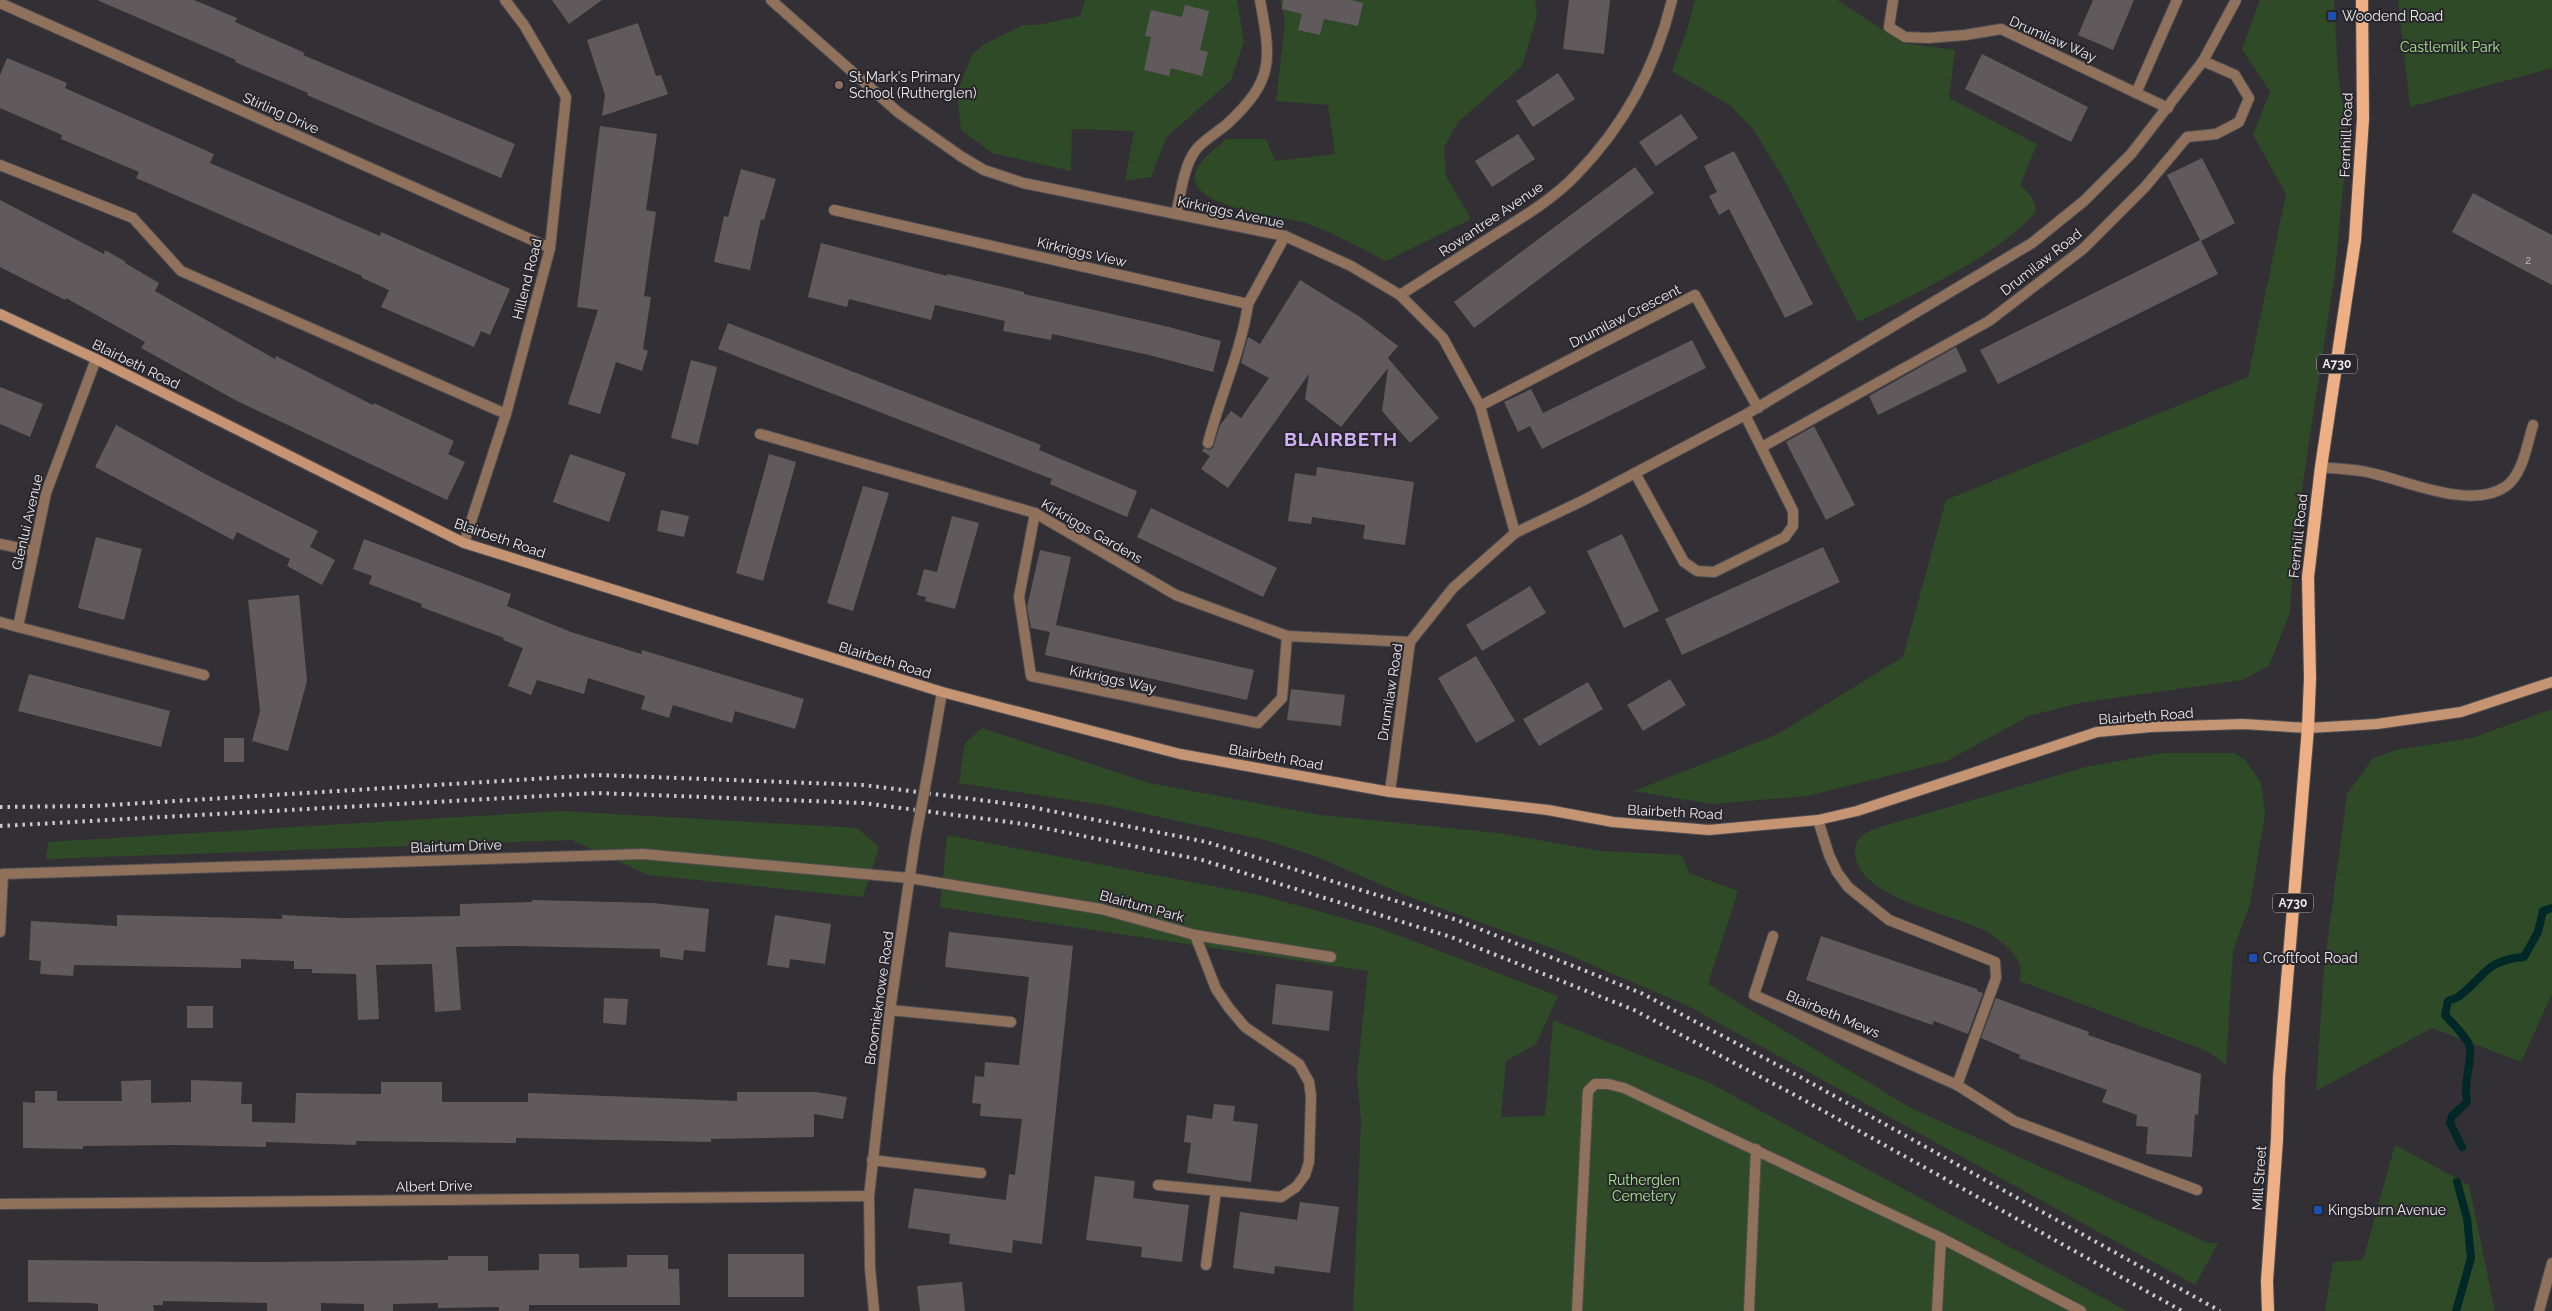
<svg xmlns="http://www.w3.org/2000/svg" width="2552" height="1311" viewBox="0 0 2552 1311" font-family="Raleway,sans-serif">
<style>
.green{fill:#2f4a26}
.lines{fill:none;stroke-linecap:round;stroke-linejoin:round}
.stream{stroke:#002829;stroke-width:8}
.building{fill:#605a5c}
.lane-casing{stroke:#504e53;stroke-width:12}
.street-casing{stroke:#504e53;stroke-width:12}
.secondary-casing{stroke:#504e53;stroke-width:12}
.primary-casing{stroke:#504e53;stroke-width:14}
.lane{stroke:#90715c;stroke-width:10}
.street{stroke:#90715c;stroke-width:10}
.secondary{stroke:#c59473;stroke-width:10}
.primary{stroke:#eeaf84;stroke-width:12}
.rail{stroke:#cac9cd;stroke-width:4;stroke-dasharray:2.5 5;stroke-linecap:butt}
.street-bridge-casing{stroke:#504e53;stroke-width:12;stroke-linecap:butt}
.street-bridge{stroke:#90715c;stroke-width:10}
.transit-dot{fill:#1a4fb4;stroke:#28262b;stroke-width:2}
.education-dot{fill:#8d6e63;stroke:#28262b;stroke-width:2}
.labels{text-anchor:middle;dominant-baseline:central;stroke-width:4;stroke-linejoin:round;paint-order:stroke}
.number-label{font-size:11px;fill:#c9c7ca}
.shield{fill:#28262b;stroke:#b1b0b4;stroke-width:1}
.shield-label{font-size:12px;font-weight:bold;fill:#ecebef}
.poi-label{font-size:14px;fill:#ecebef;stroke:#28262b;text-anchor:start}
.street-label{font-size:14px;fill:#ecebef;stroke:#28262b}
.park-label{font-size:14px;fill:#a5e98d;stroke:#28262b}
.district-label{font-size:19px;font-weight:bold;letter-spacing:1px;fill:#d1b0f4;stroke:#28262b}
</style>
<rect width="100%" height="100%" fill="#323035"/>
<g class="green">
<path d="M 1085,0 L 1237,0 L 1244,41 L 1231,80 L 1166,138 L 1151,177 L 1125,181 L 1134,131 L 1072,129 L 1071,171 L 992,153 L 961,130 L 957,93 L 972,55 L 983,45 L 1023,25 L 1037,25 L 1080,16 Z"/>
<path d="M 1280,0 L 1535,0 L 1537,15 L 1522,66 L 1457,123 L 1444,148 L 1446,176 L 1471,219 L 1386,261 C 1361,249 1336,234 1309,224 C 1285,216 1200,210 1195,180 C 1192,164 1216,149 1226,139 L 1266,139 L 1275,161 L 1335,154 L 1328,105 L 1276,101 L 1285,22 Z"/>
<path d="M 1695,0 L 1837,0 L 1903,43 L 1955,50 L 1949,98 L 2037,144 L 2020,185 C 2028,192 2036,200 2036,212 C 2001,254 1909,297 1858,322 L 1782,176 L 1753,129 L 1731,106 L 1672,71 L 1687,30 Z"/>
<path d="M 2260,0 L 2334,0 L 2338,74 L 2347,129 L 2344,178 L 2335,273 L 2296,527 L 2290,612 L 2269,666 L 2242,680 L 2079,703 L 2029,716 L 1947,761 L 1808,796 L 1712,804 L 1634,791 L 1778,734 L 1903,657 L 1946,500 L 2248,377 L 2286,194 L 2253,135 L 2270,92 L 2242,49 Z"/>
<path d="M 2398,0 L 2552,0 L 2552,68 L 2410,107 Z"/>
<path d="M 2552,709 L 2552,994 L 2521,1062 L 2432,1028 L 2316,1091 L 2324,967 L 2347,794 L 2373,758 L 2396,750 L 2472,738 Z"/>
<path d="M 982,728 L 1149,783 L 1320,815 L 1498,833 L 1600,851 L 1682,855 L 1689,873 L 1738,891 L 1708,984 L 1909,1107 L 2208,1243 L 2218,1243 L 2195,1285 L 1686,1005 L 1557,950 L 1407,896 L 1315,856 L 1265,840 L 1104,805 L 959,783 L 965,743 Z"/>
<path d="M 2163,753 L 2235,753 L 2246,761 L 2261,783 L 2265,814 L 2250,904 L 2233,951 L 2226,1065 L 2207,1051 L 2020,981 C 2020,976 2021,970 2020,966 C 2019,955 1998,939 1989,933 C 1957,914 1854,899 1855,851 C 1855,836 1867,832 1880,827 L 2086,767 Z"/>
<path d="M 560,811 L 857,828 L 879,847 L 863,897 L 648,875 L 572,840 L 46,859 L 48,842 Z"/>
<path d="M 947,835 L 1264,896 L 1379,928 L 1558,996 L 1536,1044 L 1506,1061 L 1501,1117 L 1545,1116 L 1553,1020 L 1710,1083 L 2127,1311 L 1353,1311 L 1361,1121 L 1357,1076 L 1368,971 L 940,907 Z"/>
<path d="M 2395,1145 L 2469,1185 L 2495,1311 L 2325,1311 L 2333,1262 L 2363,1260 Z"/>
</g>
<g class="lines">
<g class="stream">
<path d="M 2462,1147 L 2450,1123 L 2452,1116 L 2467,1102 C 2467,1097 2465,1092 2466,1087 C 2471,1041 2478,1051 2445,1015 L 2448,1001 C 2451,999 2455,999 2458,997 C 2485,977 2485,960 2524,957 L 2538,932 L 2543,911 L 2552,908"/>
<path d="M 2456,1311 L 2471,1258 L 2467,1218 L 2457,1182"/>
</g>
</g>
<g class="building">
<path d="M 97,0 L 194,0 L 237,18 L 235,22 L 305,53 L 303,55 L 515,144 L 501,178 L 307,95 L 308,93 L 235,62 L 236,60 Z"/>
<path d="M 552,0 L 602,0 L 569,24 Z"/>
<path d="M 1283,0 L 1351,0 L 1363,3 L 1358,26 L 1324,19 L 1320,35 L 1298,30 L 1302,14 L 1282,9 Z"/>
<path d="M 1569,0 L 1610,0 L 1604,54 L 1563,49 Z"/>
<path d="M 2093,0 L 2134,0 L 2113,50 L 2078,35 Z"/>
<path d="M 1185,5 L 1209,11 L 1200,50 L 1208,52 L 1202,76 L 1171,68 L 1169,76 L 1144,70 L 1151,37 L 1145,36 L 1151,10 L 1182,17 Z"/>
<path d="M 638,23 L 656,76 L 661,75 L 668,94 L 602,116 L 605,95 L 587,40 Z"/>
<path d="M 1982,54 L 2088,107 L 2071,142 L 1965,89 Z"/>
<path d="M 7,58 L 67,83 L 65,88 L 214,154 L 210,163 L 380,236 L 381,232 L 510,289 L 490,335 L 481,331 L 474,347 L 381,307 L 389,290 L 362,278 L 362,276 L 136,178 L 139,172 L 61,139 L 62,135 L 0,108 L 0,75 Z"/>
<path d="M 1558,73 L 1575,99 L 1533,127 L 1516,101 Z"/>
<path d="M 1681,114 L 1698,138 L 1656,166 L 1639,142 Z"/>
<path d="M 600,126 L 657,134 L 646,210 L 656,212 L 644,296 L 651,297 L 643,349 L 648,351 L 642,371 L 616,362 L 600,414 L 568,404 L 598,310 L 577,307 Z"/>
<path d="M 1518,134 L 1535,159 L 1492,187 L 1475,161 Z"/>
<path d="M 1734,151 L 1813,304 L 1785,318 L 1729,209 L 1719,215 L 1709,196 L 1717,192 L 1704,166 Z"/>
<path d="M 2202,158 L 2235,223 L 2201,241 L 2218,274 L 1998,384 L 1980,350 L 2200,240 L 2167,175 Z"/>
<path d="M 1635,167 L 1654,193 L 1474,328 L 1454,302 Z"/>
<path d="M 741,169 L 776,179 L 764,220 L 761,219 L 750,270 L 714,262 L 724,216 L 728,217 Z"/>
<path d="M 2473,193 L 2552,235 L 2552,285 L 2452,232 Z"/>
<path d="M 0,200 L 104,254 L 105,250 L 126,262 L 125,263 L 159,283 L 155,291 L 275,359 L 276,356 L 373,405 L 374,403 L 454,441 L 448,454 L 465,462 L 447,500 L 237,401 L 141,348 L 145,342 L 66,298 L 65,300 L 0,267 Z"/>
<path d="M 821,243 L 947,276 L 947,274 L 1024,292 L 1024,294 L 1165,326 L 1221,341 L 1213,372 L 1149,355 L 1052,334 L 1051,340 L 1003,331 L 1005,321 L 935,305 L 931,320 L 849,299 L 847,307 L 808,297 Z"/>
<path d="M 1300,280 L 1360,317 L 1398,346 L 1388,358 L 1439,418 L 1410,443 L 1382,411 L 1388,368 L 1341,427 L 1305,399 L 1309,374 L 1228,488 L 1201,469 L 1210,456 L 1202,451 L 1204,448 L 1209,450 L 1213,448 L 1220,425 L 1231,411 L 1241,418 L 1269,378 L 1241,363 L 1248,337 L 1260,344 Z"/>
<path d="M 728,323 L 1041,445 L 1039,450 L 1137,491 L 1127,517 L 1050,484 L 1052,479 L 718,349 Z"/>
<path d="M 1692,340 L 1706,368 L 1542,449 L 1530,426 L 1518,432 L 1504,402 L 1531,389 L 1543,413 Z"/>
<path d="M 1956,347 L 1967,371 L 1878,415 L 1869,396 Z"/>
<path d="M 691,360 L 717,367 L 698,445 L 671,438 Z"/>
<path d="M 0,387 L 43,404 L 30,437 L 0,424 Z"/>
<path d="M 116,425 L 209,476 L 318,531 L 310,547 L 335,560 L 322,585 L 287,566 L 290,559 L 237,532 L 233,540 L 95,467 Z"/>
<path d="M 1814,426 L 1855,505 L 1826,520 L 1786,442 Z"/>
<path d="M 570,454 L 626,473 L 609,522 L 553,502 Z"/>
<path d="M 769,454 L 796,462 L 763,581 L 736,573 Z"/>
<path d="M 1317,467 L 1414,482 L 1405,545 L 1363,539 L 1365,525 L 1312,517 L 1311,524 L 1288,521 L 1295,473 L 1316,476 Z"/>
<path d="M 863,486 L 889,493 L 853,611 L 827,603 Z"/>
<path d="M 1151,508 L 1277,568 L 1263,597 L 1137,537 Z"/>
<path d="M 661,510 L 689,516 L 684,537 L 657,531 Z"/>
<path d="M 952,516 L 979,523 L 955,609 L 925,601 L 926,597 L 917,595 L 924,569 L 937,572 Z"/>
<path d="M 1622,534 L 1659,611 L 1624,628 L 1587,551 Z"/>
<path d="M 96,537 L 142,549 L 124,620 L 78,608 Z"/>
<path d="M 364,539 L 511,594 L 507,606 L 571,632 L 641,654 L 642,650 L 804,699 L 795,729 L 735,711 L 732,723 L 673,705 L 669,718 L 641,709 L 645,696 L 588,678 L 584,694 L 537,680 L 531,695 L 508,686 L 523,648 L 503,640 L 504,638 L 421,607 L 422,604 L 369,584 L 372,576 L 353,569 Z"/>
<path d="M 1823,547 L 1840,582 L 1682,655 L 1665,619 Z"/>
<path d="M 1040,550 L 1071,557 L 1056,625 L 1254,670 L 1247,700 L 1045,655 L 1050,632 L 1031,628 L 1027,607 Z"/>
<path d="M 1530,586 L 1546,613 L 1482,651 L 1466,625 Z"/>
<path d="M 299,595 L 307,681 L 288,751 L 252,741 L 260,711 L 248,600 Z"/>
<path d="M 1476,656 L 1515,721 L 1476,743 L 1438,678 Z"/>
<path d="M 29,674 L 170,711 L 161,747 L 18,711 Z"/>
<path d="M 1670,679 L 1686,705 L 1643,731 L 1627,705 Z"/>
<path d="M 1588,682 L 1603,709 L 1539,746 L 1523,719 Z"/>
<path d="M 1291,689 L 1345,695 L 1341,726 L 1287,720 Z"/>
<rect x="224" y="738" width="20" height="24"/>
<path d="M 532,900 L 653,903 L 709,909 L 705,952 L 684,950 L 683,960 L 660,957 L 660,949 L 515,946 L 456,947 L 461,1010 L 435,1012 L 432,964 L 376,965 L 379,1019 L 358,1020 L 356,974 L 312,973 L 312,969 L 294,969 L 294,961 L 241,959 L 241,968 L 74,965 L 73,976 L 40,974 L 41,961 L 29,960 L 31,921 L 117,926 L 117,915 L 282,919 L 282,915 L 344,918 L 460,916 L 460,904 L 532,902 Z"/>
<path d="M 775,915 L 831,924 L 825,964 L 790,959 L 789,968 L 767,965 Z"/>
<path d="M 949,932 L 1073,946 L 1042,1244 L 1013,1240 L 1012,1253 L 949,1244 L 950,1234 L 908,1228 L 914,1188 L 1006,1200 L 1009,1174 L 1015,1175 L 1022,1119 L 980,1116 L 981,1104 L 972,1103 L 975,1076 L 984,1077 L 985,1062 L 1019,1065 L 1029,977 L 945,967 Z"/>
<path d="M 1821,936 L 1977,989 L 1977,991 L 1983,993 L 1968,1034 L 1934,1021 L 1932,1025 L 1806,980 Z"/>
<path d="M 1276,984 L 1333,991 L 1329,1031 L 1272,1024 Z"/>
<path d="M 604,998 L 628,999 L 626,1025 L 603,1023 Z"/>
<path d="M 1996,998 L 2089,1032 L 2088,1035 L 2201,1074 L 2198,1115 L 2195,1114 L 2192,1157 L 2146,1154 L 2148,1127 L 2136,1126 L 2137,1115 L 2102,1102 L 2107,1090 L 2019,1058 L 2020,1055 L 1981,1038 Z"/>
<rect x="187" y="1006" width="26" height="22"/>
<path d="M 151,1080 L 151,1103 L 191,1102 L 191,1080 L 242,1082 L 241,1104 L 252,1104 L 252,1122 L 295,1123 L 296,1093 L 381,1094 L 381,1082 L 442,1082 L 442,1102 L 528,1102 L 528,1093 L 737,1101 L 737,1092 L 816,1092 L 847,1097 L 843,1119 L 814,1114 L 814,1137 L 711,1139 L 711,1142 L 516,1138 L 516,1143 L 356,1141 L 356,1145 L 266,1142 L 266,1147 L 176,1145 L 83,1146 L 83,1149 L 23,1148 L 23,1102 L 35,1103 L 35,1091 L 57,1091 L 57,1101 L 122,1101 L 121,1081 Z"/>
<path d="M 1214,1104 L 1235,1106 L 1233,1121 L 1258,1124 L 1251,1182 L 1187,1173 L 1191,1143 L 1184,1142 L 1187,1115 L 1212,1119 Z"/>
<path d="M 1095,1176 L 1135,1181 L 1133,1198 L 1189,1205 L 1182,1262 L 1141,1257 L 1142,1247 L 1086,1240 Z"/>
<path d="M 1300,1202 L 1339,1207 L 1330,1273 L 1275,1266 L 1274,1274 L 1233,1268 L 1240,1212 L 1297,1220 Z"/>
<path d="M 539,1254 L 579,1254 L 579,1268 L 627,1267 L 627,1255 L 668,1255 L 668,1269 L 679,1269 L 680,1305 L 529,1305 L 529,1311 L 499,1311 L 499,1307 L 438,1308 L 438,1303 L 393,1304 L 393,1311 L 364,1311 L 364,1304 L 321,1303 L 321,1311 L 267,1311 L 267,1303 L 163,1301 L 163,1305 L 153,1305 L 154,1311 L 98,1311 L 98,1304 L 90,1303 L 28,1302 L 28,1260 L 266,1262 L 448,1260 L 448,1256 L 488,1256 L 488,1271 L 539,1270 Z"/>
<rect x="728" y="1254" width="76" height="43"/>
<path d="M 962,1282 L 965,1311 L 920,1311 L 917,1286 Z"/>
</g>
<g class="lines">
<defs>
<g id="lane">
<path d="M 771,0 L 899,113 L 962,157"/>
<path d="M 2136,93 L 2177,0"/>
<path d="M 0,165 L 133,218 L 181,271 L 506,414"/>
<path d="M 1208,443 C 1220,396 1241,352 1248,304"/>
<path d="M 2321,467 C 2337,469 2355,469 2371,473 C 2408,481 2470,510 2505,487 C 2523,475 2527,444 2533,425"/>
<path d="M 0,544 L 34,551"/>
<path d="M 0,622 L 18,627"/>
<path d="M 909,878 L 1101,909 L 1195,935 L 1216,989 L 1229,1008 L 1245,1027 L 1299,1064 L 1309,1082 L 1311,1096 L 1309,1162 L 1305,1175 L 1296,1187 L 1281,1197 L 1158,1185"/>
<path d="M 1195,935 L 1331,957"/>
<path d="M 1206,1265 L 1216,1191"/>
<path d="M 1577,1311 L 1588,1091 L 1595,1084 L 1608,1084 L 1624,1088 L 1941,1238"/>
<path d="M 1749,1311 L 1756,1149"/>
<path d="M 1937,1311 L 1941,1238 L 2081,1311"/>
</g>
<g id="street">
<path d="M 1893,0 L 1889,27 L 1905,37 L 1928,38 L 1965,35 L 2001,29 L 2168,108"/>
<path d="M 0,3 L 550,248"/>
<path d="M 962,157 L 984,170 L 1023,183 L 1285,236 L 1351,266 L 1400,295 L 1443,338 L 1480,406 L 1515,533"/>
<path d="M 834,210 L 1248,304 L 1285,236"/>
<path d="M 1176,214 C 1181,194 1183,168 1195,151 C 1202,141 1218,132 1227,124 C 1275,80 1271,59 1260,0"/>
<path d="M 1400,295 C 1433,274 1466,253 1499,232 C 1526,215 1554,198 1576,175 C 1624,126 1656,66 1672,0"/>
<path d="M 96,359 L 46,493 L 18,627 L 204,675"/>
<path d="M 1480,406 L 1695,295 L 1758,408"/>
<path d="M 760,434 L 1035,513 L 1176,595 L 1287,636 L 1410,642"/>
<path d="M 1762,447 L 1989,321 L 2083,249 L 2145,187 L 2187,137 L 2216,134 L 2239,122 L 2249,98 L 2235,75 L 2203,61"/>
<path d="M 1635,473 L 1684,562 L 1697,571 L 1714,572 L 1785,537 L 1793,526 L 1793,511 L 1745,415"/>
<path d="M 1035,513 L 1019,597 L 1031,676 L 1258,723 L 1282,698 L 1287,636"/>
<path d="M 464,543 L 506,414 L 550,248 L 566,97 L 524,25 L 505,0"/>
<path d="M 930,761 L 942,692"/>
<path d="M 1390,792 L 1410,642 L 1453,588 L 1515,533 L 1582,501 L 1745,415 L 2032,243 L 2084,201 L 2131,154 L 2203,61 L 2236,0"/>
<path d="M 1818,820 L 1829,855 L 1837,872 L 1848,887 L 1889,920 L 1995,962 L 1996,978 L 1957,1085"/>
<path d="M 0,932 L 3,874 L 643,854 L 909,878"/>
<path d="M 1773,936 L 1754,995 L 1957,1085 L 2014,1121 L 2197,1190"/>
<path d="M 890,1010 L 1011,1022"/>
<path d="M 872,1160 L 981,1173"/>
<path d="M 0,1204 L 869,1196"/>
<path d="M 874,1311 L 870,1268 L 869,1196 L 890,1010 L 915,841"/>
<path d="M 2539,1311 L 2552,1263"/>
</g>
<path id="secondary" d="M 0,314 L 96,359 L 464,543 L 942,692 L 1180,754 L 1390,792 L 1548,810 L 1613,822 L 1709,830 L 1818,820 L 1857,811 L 2097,732 L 2151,727 L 2243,724 L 2308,728 L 2377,724 L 2461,712 L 2552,682"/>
<path id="primary" d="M 2268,1311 L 2267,1281 L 2277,1139 L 2279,1077 L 2308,728 L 2310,678 L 2308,577 L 2321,467 L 2355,240 L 2363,119 L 2362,0"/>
</defs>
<use href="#lane" class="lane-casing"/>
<use href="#street" class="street-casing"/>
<use href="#secondary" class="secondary-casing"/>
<use href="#primary" class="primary-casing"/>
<use href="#lane" class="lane"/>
<use href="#street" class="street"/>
<use href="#secondary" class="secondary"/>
<use href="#primary" class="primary"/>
<g class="rail">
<path d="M 0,807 L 94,806 L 598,775 L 864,785 L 1026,806 L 1207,842 L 1457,920 L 1641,993 L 1802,1078 L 2220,1311"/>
<path d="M 0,826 L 597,793 L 863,803 L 1024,824 L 1202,860 L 1451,937 L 1634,1010 L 1793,1094 L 2182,1311"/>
</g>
<defs>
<path id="street-bridge" d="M 915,841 L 930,761"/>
</defs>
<use href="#street-bridge" class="street-bridge-casing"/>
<use href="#street-bridge" class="street-bridge"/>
</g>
<g class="transit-dot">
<rect x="2327" y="11" width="10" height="10" rx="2.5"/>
<rect x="2248" y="953" width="10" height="10" rx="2.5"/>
<rect x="2313" y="1205" width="10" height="10" rx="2.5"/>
</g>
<circle class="education-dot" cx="839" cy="85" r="5"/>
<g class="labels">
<g class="number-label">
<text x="2528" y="260">2</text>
</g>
<g class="shield">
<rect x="2317" y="354.5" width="40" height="19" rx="4"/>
<rect x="2273" y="893.5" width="40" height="19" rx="4"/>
</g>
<g class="shield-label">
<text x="2337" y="364">A730</text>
<text x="2293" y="903">A730</text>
</g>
<g class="poi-label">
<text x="2342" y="16">Woodend Road</text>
<text x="849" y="77">St Mark's Primary<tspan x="849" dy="16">School (Rutherglen)</tspan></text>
<text x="2263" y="958">Croftfoot Road</text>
<text x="2328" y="1210">Kingsburn Avenue</text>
</g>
<g class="street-label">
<text transform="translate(2053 39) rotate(24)">Drumilaw Way</text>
<text transform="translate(281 113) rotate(24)">Stirling Drive</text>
<text transform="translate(2346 135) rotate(-88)">Fernhill Road</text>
<text transform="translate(1231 212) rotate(12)">Kirkriggs Avenue</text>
<text transform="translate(1491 219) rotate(-34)">Rowantree Avenue</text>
<text transform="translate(1082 252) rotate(13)">Kirkriggs View</text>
<text transform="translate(2041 262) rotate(-38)">Drumilaw Road</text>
<text transform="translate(527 279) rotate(-76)">Hillend Road</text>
<text transform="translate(1625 316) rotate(-27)">Drumilaw Crescent</text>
<text transform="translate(136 364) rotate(26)">Blairbeth Road</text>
<text transform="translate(27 522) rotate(-77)">Glenlui Avenue</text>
<text transform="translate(1092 531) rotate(30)">Kirkriggs Gardens</text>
<text transform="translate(2298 536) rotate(-84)">Fernhill Road</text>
<text transform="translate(500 538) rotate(19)">Blairbeth Road</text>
<text transform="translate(885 660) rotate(17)">Blairbeth Road</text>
<text transform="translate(1113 679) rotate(12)">Kirkriggs Way</text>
<text transform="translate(1390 692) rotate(-81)">Drumilaw Road</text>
<text transform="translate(2146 716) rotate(-4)">Blairbeth Road</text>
<text transform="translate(1276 757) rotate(10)">Blairbeth Road</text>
<text transform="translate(1675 812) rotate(3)">Blairbeth Road</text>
<text transform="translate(456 846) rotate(-2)">Blairtum Drive</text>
<text transform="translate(1142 906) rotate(15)">Blairtum Park</text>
<text transform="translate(879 998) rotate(-82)">Broomieknowe Road</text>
<text transform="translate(1833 1014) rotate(23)">Blairbeth Mews</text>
<text transform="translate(2259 1178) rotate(-86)">Mill Street</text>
<text transform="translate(434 1186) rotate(-1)">Albert Drive</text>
</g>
<g class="park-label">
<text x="2450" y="47">Castlemilk Park</text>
<text x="1644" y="1180">Rutherglen<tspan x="1644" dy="16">Cemetery</tspan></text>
</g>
<g class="district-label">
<text x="1341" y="439">BLAIRBETH</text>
</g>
</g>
</svg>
